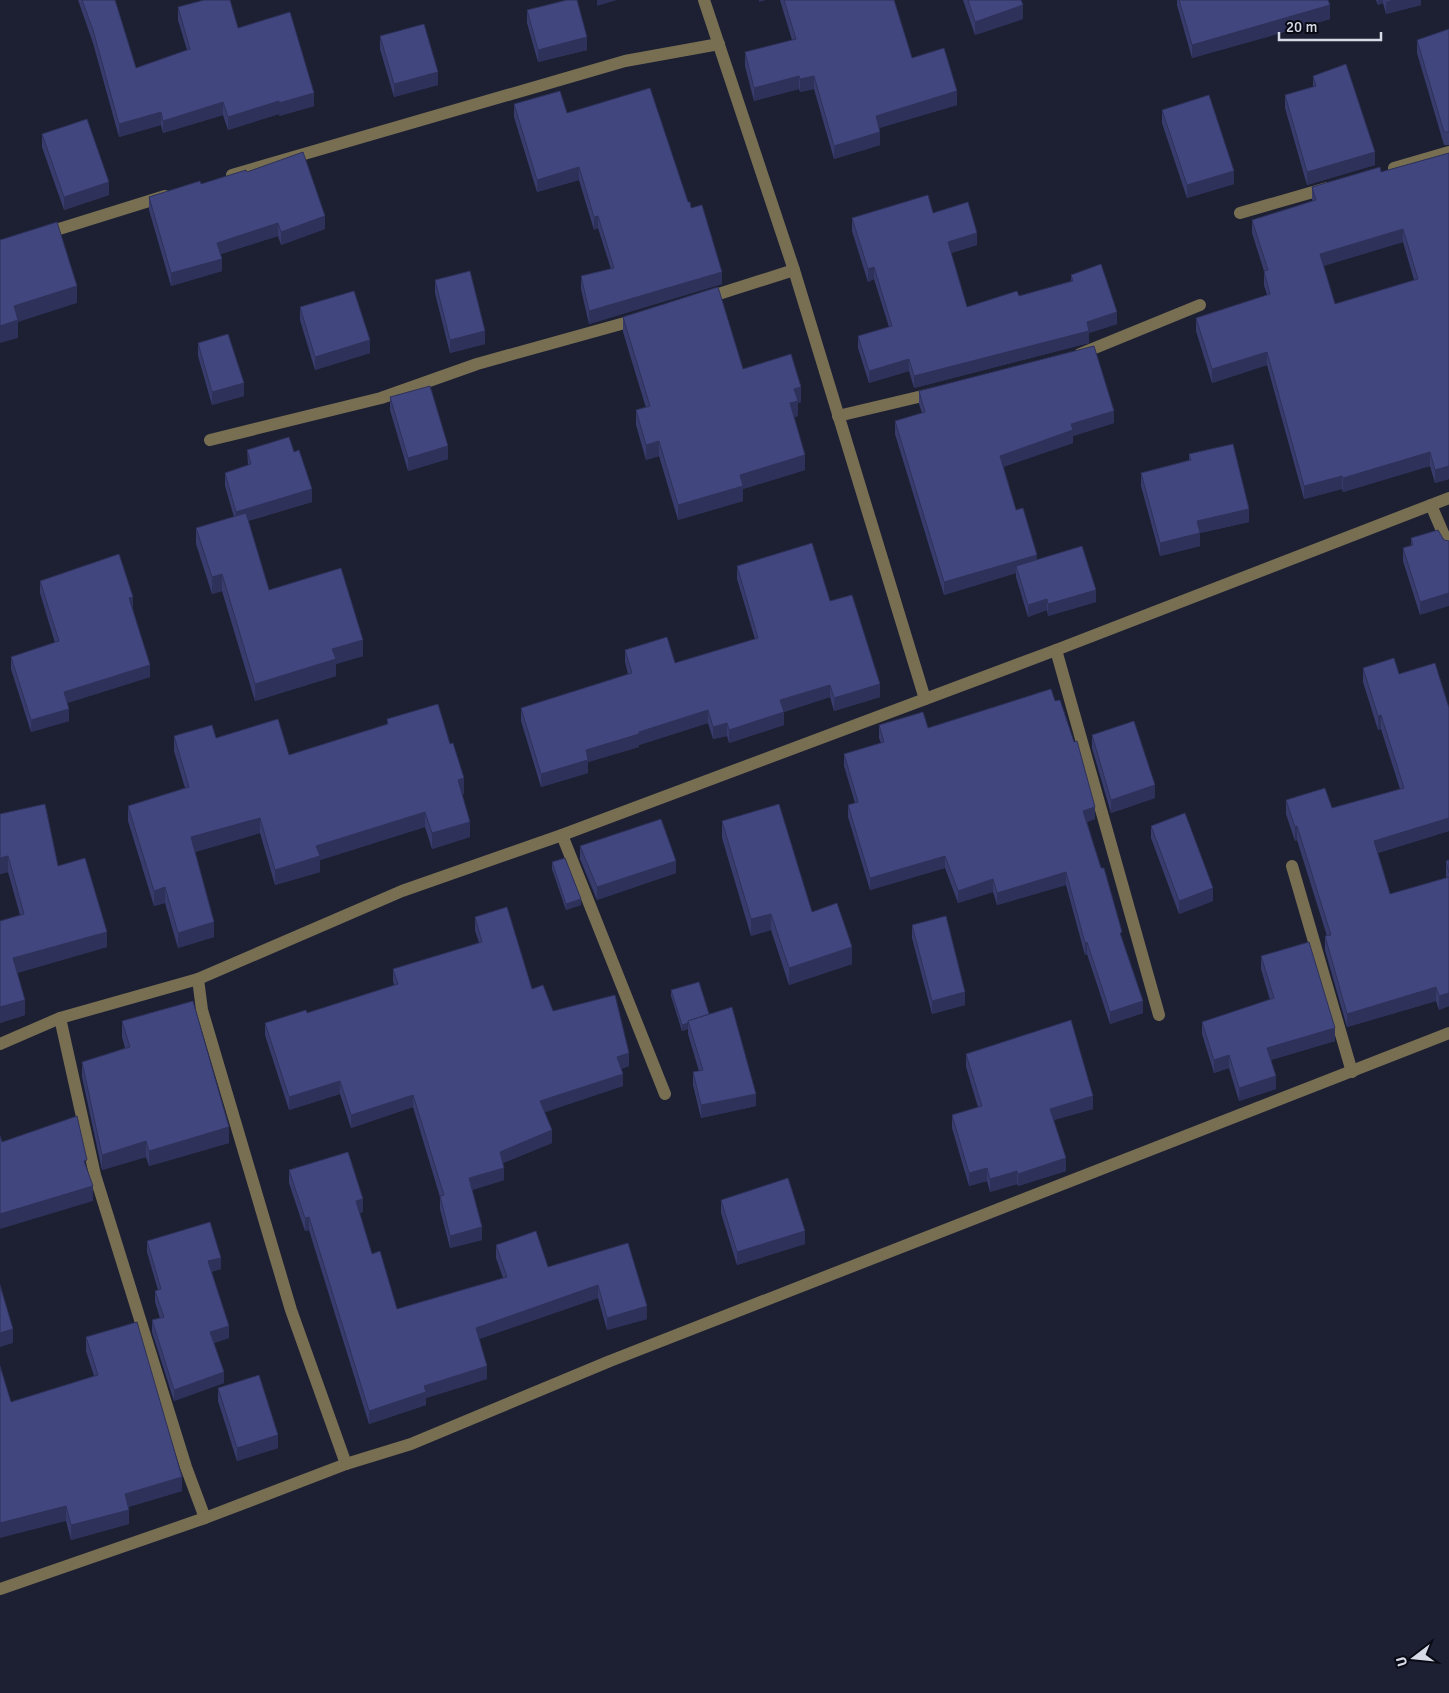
<svg xmlns="http://www.w3.org/2000/svg" width="1449" height="1693" viewBox="0 0 1449 1693" font-family="Signika,sans-serif">
<style>
.lines{fill:none;stroke-linecap:round;stroke-linejoin:round}
.minor{stroke:#786f53;stroke-width:12}
.wall{fill:#383c6d;fill-rule:evenodd}
.shaded-wall{fill:#2e3159}
.building{fill:#41467f;stroke:#2e3159;fill-rule:evenodd}
</style>
<rect width="100%" height="100%" fill="#1d2033"/>
<g class="lines">
<g class="minor">
<path d="M 704,0 L 794,270 L 925,699"/>
<path d="M 1394,168 L 1449,152"/>
<path d="M 232,175 L 625,61 L 719,44"/>
<path d="M 1240,213 L 1327,188"/>
<path d="M 43,234 L 165,196"/>
<path d="M 706,298 L 794,270"/>
<path d="M 1080,354 L 1200,305"/>
<path d="M 838,416 L 935,393"/>
<path d="M 210,440 L 381,398 L 477,364 L 639,319"/>
<path d="M 1431,505 L 1449,547"/>
<path d="M 1056,650 L 1159,1015"/>
<path d="M 562,835 L 665,1094"/>
<path d="M 1292,866 L 1352,1072"/>
<path d="M 198,979 L 202,1010 L 291,1310 L 346,1464"/>
<path d="M 60,1018 L 95,1175 L 186,1467 L 205,1518"/>
<path d="M 0,1044 L 60,1018 L 198,979 L 402,891 L 562,835 L 1056,650 L 1449,498"/>
<path d="M 0,1589 L 205,1518 L 346,1464 L 411,1444 L 610,1361 L 1449,1033"/>
</g>
</g>
<g class="wall">
<path d="M 78,0 L 115,0 L 136,68 L 187,50 L 178,20 L 178,7 L 238,28 L 314,106 L 279,116 L 279,114 L 228,130 L 223,115 L 163,133 L 161,125 L 119,137 L 93,43 Z"/>
<path d="M 780,0 L 894,0 L 912,58 L 957,105 L 879,128 L 880,145 L 834,159 L 814,89 L 800,92 L 799,89 L 754,101 L 745,66 L 745,52 L 792,40 Z"/>
<path d="M 963,0 L 1021,0 L 1023,19 L 975,35 Z"/>
<path d="M 1177,0 L 1328,0 L 1330,19 L 1192,58 L 1177,5 Z"/>
<path d="M 1376,0 L 1421,0 L 1421,5 L 1386,14 L 1383,3 L 1378,5 Z"/>
<path d="M 527,10 L 587,50 L 538,62 L 527,23 Z"/>
<path d="M 1449,29 L 1449,145 L 1444,145 L 1417,53 L 1417,40 Z"/>
<path d="M 380,36 L 438,85 L 394,97 L 380,49 Z"/>
<path d="M 1313,76 L 1375,165 L 1307,185 L 1285,108 L 1285,95 L 1313,87 Z"/>
<path d="M 514,104 L 567,113 L 688,202 L 691,208 L 722,284 L 589,324 L 581,289 L 581,276 L 611,269 L 598,228 L 594,230 L 579,180 L 537,192 L 514,117 Z"/>
<path d="M 1162,110 L 1234,184 L 1187,198 L 1162,123 Z"/>
<path d="M 42,134 L 109,195 L 64,210 L 42,147 Z"/>
<path d="M 1449,153 L 1449,479 L 1435,483 L 1430,466 L 1343,492 L 1342,489 L 1304,499 L 1267,365 L 1212,383 L 1196,331 L 1196,318 L 1267,295 L 1264,285 L 1264,271 L 1252,233 L 1252,220 L 1312,202 L 1312,187 L 1381,172 ZM 1403,242 L 1414,280 L 1335,304 L 1323,266 Z"/>
<path d="M 247,172 L 325,229 L 281,245 L 278,236 L 221,254 L 222,271 L 171,286 L 149,210 L 149,197 Z"/>
<path d="M 933,213 L 977,245 L 951,253 L 967,307 L 1019,296 L 1071,281 L 1071,275 L 1117,324 L 1089,333 L 1089,343 L 1085,344 L 914,388 L 909,371 L 869,383 L 858,348 L 858,336 L 889,327 L 874,279 L 868,282 L 852,231 L 852,218 Z"/>
<path d="M 435,280 L 485,344 L 450,353 L 435,293 Z"/>
<path d="M 300,307 L 370,353 L 315,370 L 300,320 Z"/>
<path d="M 623,317 L 743,369 L 801,402 L 798,403 L 798,416 L 794,417 L 805,470 L 743,489 L 743,501 L 678,520 L 659,456 L 646,460 L 636,425 L 636,410 L 646,408 L 623,332 Z"/>
<path d="M 198,343 L 244,396 L 212,405 L 198,356 Z"/>
<path d="M 919,391 L 1114,423 L 1073,436 L 1073,443 L 1003,467 L 1016,510 L 1037,559 L 1096,602 L 1048,616 L 1047,610 L 1028,617 L 1016,577 L 1016,573 L 944,595 L 895,434 L 895,421 L 922,413 L 919,404 Z"/>
<path d="M 390,397 L 448,459 L 408,471 L 390,410 Z"/>
<path d="M 247,450 L 312,502 L 248,521 L 269,590 L 363,656 L 336,664 L 336,676 L 255,701 L 222,591 L 212,594 L 196,544 L 196,528 L 234,517 L 225,486 L 225,473 L 248,465 Z"/>
<path d="M 1189,454 L 1249,522 L 1200,533 L 1200,546 L 1160,556 L 1141,486 L 1141,473 L 1189,460 Z"/>
<path d="M 1411,538 L 1444,540 L 1420,615 L 1403,561 L 1403,548 L 1411,546 Z"/>
<path d="M 737,566 L 830,601 L 880,697 L 834,711 L 830,697 L 784,712 L 784,725 L 729,743 L 727,736 L 713,739 L 708,723 L 639,745 L 639,747 L 588,762 L 588,773 L 541,787 L 521,721 L 521,708 L 628,674 L 625,662 L 625,650 L 675,663 L 755,639 L 737,579 Z"/>
<path d="M 40,581 L 133,609 L 150,677 L 67,703 L 69,721 L 31,732 L 11,669 L 11,657 L 55,643 L 40,593 Z"/>
<path d="M 1363,668 L 1399,674 L 1449,708 L 1449,831 L 1378,853 L 1390,894 L 1446,878 L 1446,861 L 1449,860 L 1449,1006 L 1439,1010 L 1436,1001 L 1347,1027 L 1325,950 L 1325,936 L 1327,936 L 1297,840 L 1295,841 L 1286,814 L 1286,800 L 1332,808 L 1400,789 L 1381,729 L 1378,730 L 1363,682 Z"/>
<path d="M 1055,701 L 1095,819 L 1087,822 L 1122,940 L 1143,1013 L 1110,1024 L 1087,954 L 1085,955 L 1066,885 L 997,905 L 993,892 L 958,903 L 945,868 L 870,890 L 848,817 L 848,805 L 855,803 L 844,766 L 844,754 L 881,743 L 879,738 L 879,725 L 928,728 Z"/>
<path d="M 387,719 L 464,794 L 462,794 L 470,837 L 432,849 L 425,827 L 320,860 L 320,872 L 275,885 L 260,833 L 195,852 L 214,937 L 178,948 L 165,903 L 154,906 L 128,821 L 128,806 L 185,788 L 174,751 L 174,736 L 216,738 L 289,755 L 387,724 Z"/>
<path d="M 1092,735 L 1155,798 L 1111,813 L 1092,748 Z"/>
<path d="M 0,814 L 58,866 L 107,947 L 17,973 L 25,1015 L 0,1023 L 20,915 L 8,872 L 0,874 Z"/>
<path d="M 722,821 L 812,912 L 852,964 L 789,985 L 771,930 L 751,936 L 722,838 Z"/>
<path d="M 1151,826 L 1213,901 L 1179,914 L 1151,838 Z"/>
<path d="M 580,846 L 676,873 L 597,900 L 580,859 Z"/>
<path d="M 552,862 L 581,905 L 566,910 L 552,869 Z"/>
<path d="M 475,917 L 532,989 L 553,1011 L 629,1066 L 621,1069 L 623,1086 L 544,1112 L 552,1143 L 503,1163 L 504,1180 L 472,1190 L 482,1240 L 450,1248 L 440,1209 L 440,1197 L 413,1107 L 351,1128 L 340,1094 L 289,1110 L 265,1035 L 265,1023 L 307,1013 L 394,985 L 393,981 L 393,969 L 479,943 L 475,930 Z"/>
<path d="M 912,925 L 965,1005 L 932,1014 L 912,938 Z"/>
<path d="M 1261,956 L 1335,1041 L 1271,1060 L 1276,1089 L 1239,1101 L 1229,1068 L 1214,1073 L 1202,1034 L 1202,1022 L 1270,1000 L 1261,969 Z"/>
<path d="M 671,990 L 709,1014 L 756,1106 L 701,1118 L 693,1085 L 693,1072 L 699,1071 L 688,1034 L 688,1029 L 682,1031 L 671,996 Z"/>
<path d="M 122,1021 L 229,1143 L 149,1166 L 146,1157 L 102,1170 L 82,1077 L 82,1062 L 125,1048 L 122,1037 Z"/>
<path d="M 966,1054 L 1093,1109 L 1054,1120 L 1066,1171 L 1018,1186 L 1017,1184 L 990,1192 L 987,1181 L 969,1186 L 952,1128 L 952,1115 L 978,1107 L 966,1067 Z"/>
<path d="M 289,1170 L 363,1212 L 359,1213 L 372,1254 L 397,1309 L 503,1278 L 496,1258 L 496,1245 L 548,1267 L 628,1243 L 647,1319 L 607,1330 L 598,1298 L 479,1339 L 487,1379 L 426,1398 L 426,1405 L 369,1424 L 309,1230 L 305,1231 L 289,1183 Z"/>
<path d="M 721,1200 L 805,1244 L 737,1265 L 721,1213 Z"/>
<path d="M 147,1241 L 221,1269 L 211,1272 L 229,1338 L 214,1343 L 224,1383 L 174,1401 L 152,1332 L 152,1320 L 160,1318 L 155,1302 L 155,1291 L 158,1290 L 147,1252 Z"/>
<path d="M 86,1337 L 182,1491 L 128,1507 L 129,1524 L 71,1540 L 66,1521 L 11,1402 L 94,1376 L 86,1351 Z"/>
<path d="M 218,1388 L 278,1448 L 237,1461 L 218,1401 Z"/>
</g>
<g class="shaded-wall">
<path d="M 597,0 L 617,0 L 597,6 Z"/>
<path d="M 759,0 L 766,0 L 759,2 Z"/>
<path d="M 1378,0 L 1383,0 L 1383,3 L 1378,5 Z"/>
<path d="M 1392,0 L 1421,0 L 1421,5 L 1386,14 L 1386,2 Z"/>
<path d="M 1023,5 L 1023,19 L 975,35 L 975,22 Z"/>
<path d="M 1330,5 L 1330,19 L 1192,58 L 1192,45 Z"/>
<path d="M 587,37 L 587,50 L 538,62 L 538,50 Z"/>
<path d="M 438,72 L 438,85 L 394,97 L 394,84 Z"/>
<path d="M 799,76 L 799,89 L 754,101 L 754,88 Z"/>
<path d="M 814,76 L 814,89 L 800,92 L 800,79 Z"/>
<path d="M 957,91 L 957,105 L 876,129 L 876,116 Z"/>
<path d="M 314,93 L 314,106 L 279,116 L 279,103 Z"/>
<path d="M 279,101 L 279,114 L 228,130 L 228,117 Z"/>
<path d="M 223,102 L 223,115 L 163,133 L 163,121 Z"/>
<path d="M 161,112 L 161,125 L 119,137 L 119,124 Z"/>
<path d="M 880,132 L 880,145 L 834,159 L 834,146 Z"/>
<path d="M 1375,152 L 1375,165 L 1307,185 L 1307,172 Z"/>
<path d="M 579,167 L 579,180 L 537,192 L 537,180 Z"/>
<path d="M 1234,171 L 1234,184 L 1187,198 L 1187,185 Z"/>
<path d="M 109,182 L 109,195 L 64,210 L 64,197 Z"/>
<path d="M 325,216 L 325,229 L 281,245 L 281,232 Z"/>
<path d="M 598,216 L 598,228 L 594,230 L 594,217 Z"/>
<path d="M 278,223 L 278,236 L 217,255 L 217,243 Z"/>
<path d="M 1403,229 L 1403,242 L 1320,267 L 1320,254 Z"/>
<path d="M 977,233 L 977,245 L 948,254 L 948,242 Z"/>
<path d="M 222,259 L 222,271 L 171,286 L 171,273 Z"/>
<path d="M 874,267 L 874,279 L 868,282 L 868,269 Z"/>
<path d="M 722,272 L 722,284 L 589,324 L 589,311 Z"/>
<path d="M 77,286 L 77,303 L 18,322 L 18,338 L 0,343 L 0,326 L 14,306 Z"/>
<path d="M 1117,312 L 1117,324 L 1089,333 L 1089,343 L 1085,344 L 914,388 L 914,376 Z"/>
<path d="M 485,331 L 485,344 L 450,353 L 450,340 Z"/>
<path d="M 370,340 L 370,353 L 315,370 L 315,357 Z"/>
<path d="M 1267,352 L 1267,365 L 1212,383 L 1212,369 Z"/>
<path d="M 909,359 L 909,371 L 869,383 L 869,371 Z"/>
<path d="M 244,383 L 244,396 L 212,405 L 212,392 Z"/>
<path d="M 801,387 L 801,402 L 798,403 L 798,416 L 790,418 L 790,403 L 794,389 Z"/>
<path d="M 1114,411 L 1114,423 L 1073,436 L 1073,443 L 1000,468 L 1000,456 L 1071,424 Z"/>
<path d="M 659,441 L 659,456 L 646,460 L 646,445 Z"/>
<path d="M 448,446 L 448,459 L 408,471 L 408,458 Z"/>
<path d="M 1430,452 L 1430,466 L 1343,492 L 1343,478 Z"/>
<path d="M 805,455 L 805,470 L 743,489 L 743,501 L 678,520 L 678,505 L 740,475 Z"/>
<path d="M 1449,466 L 1449,479 L 1435,483 L 1435,470 Z"/>
<path d="M 1342,476 L 1342,489 L 1304,499 L 1304,486 Z"/>
<path d="M 312,489 L 312,502 L 236,524 L 236,512 Z"/>
<path d="M 1249,509 L 1249,522 L 1200,533 L 1200,546 L 1160,556 L 1160,543 L 1197,521 Z"/>
<path d="M 1037,555 L 1037,567 L 1016,566 L 1016,573 L 944,595 L 944,582 Z"/>
<path d="M 222,574 L 222,591 L 212,594 L 212,577 Z"/>
<path d="M 1096,590 L 1096,602 L 1048,616 L 1048,604 Z"/>
<path d="M 1449,593 L 1449,606 L 1420,615 L 1420,602 Z"/>
<path d="M 133,597 L 133,609 L 129,598 Z"/>
<path d="M 1047,599 L 1047,610 L 1028,617 L 1028,605 Z"/>
<path d="M 363,640 L 363,656 L 336,664 L 336,676 L 255,701 L 255,684 L 332,649 Z"/>
<path d="M 150,665 L 150,677 L 64,704 L 64,692 Z"/>
<path d="M 880,684 L 880,697 L 834,711 L 834,698 Z"/>
<path d="M 830,685 L 830,697 L 780,713 L 780,700 Z"/>
<path d="M 69,709 L 69,721 L 31,732 L 31,720 Z"/>
<path d="M 708,710 L 708,723 L 639,745 L 639,747 L 588,762 L 588,773 L 541,787 L 541,774 L 586,750 L 639,732 Z"/>
<path d="M 784,712 L 784,725 L 729,743 L 729,730 Z"/>
<path d="M 1381,715 L 1381,729 L 1378,730 L 1378,716 Z"/>
<path d="M 727,723 L 727,736 L 713,739 L 713,727 Z"/>
<path d="M 464,778 L 464,794 L 458,796 L 458,780 Z"/>
<path d="M 1155,785 L 1155,798 L 1111,813 L 1111,800 Z"/>
<path d="M 1095,807 L 1095,819 L 1083,823 L 1083,811 Z"/>
<path d="M 425,812 L 425,827 L 320,860 L 320,872 L 275,885 L 275,870 L 316,846 Z"/>
<path d="M 260,818 L 260,833 L 191,853 L 191,837 Z"/>
<path d="M 1449,818 L 1449,831 L 1374,854 L 1374,841 Z"/>
<path d="M 470,822 L 470,837 L 432,849 L 432,833 Z"/>
<path d="M 1297,826 L 1297,840 L 1295,841 L 1295,827 Z"/>
<path d="M 8,856 L 8,872 L 0,874 L 0,858 Z"/>
<path d="M 945,856 L 945,868 L 870,890 L 870,878 Z"/>
<path d="M 676,861 L 676,873 L 597,900 L 597,887 Z"/>
<path d="M 1066,872 L 1066,885 L 997,905 L 997,893 Z"/>
<path d="M 993,879 L 993,892 L 958,903 L 958,891 Z"/>
<path d="M 165,887 L 165,903 L 154,906 L 154,891 Z"/>
<path d="M 1213,888 L 1213,901 L 1179,914 L 1179,901 Z"/>
<path d="M 581,899 L 581,905 L 566,910 L 566,904 Z"/>
<path d="M 771,914 L 771,930 L 751,936 L 751,919 Z"/>
<path d="M 214,922 L 214,937 L 178,948 L 178,933 Z"/>
<path d="M 107,932 L 107,947 L 13,974 L 13,958 Z"/>
<path d="M 1087,942 L 1087,954 L 1085,955 L 1085,943 Z"/>
<path d="M 852,947 L 852,964 L 789,985 L 789,968 Z"/>
<path d="M 1436,987 L 1436,1001 L 1347,1027 L 1347,1014 Z"/>
<path d="M 965,992 L 965,1005 L 932,1014 L 932,1001 Z"/>
<path d="M 1449,993 L 1449,1006 L 1439,1010 L 1439,996 Z"/>
<path d="M 25,1000 L 25,1015 L 0,1023 L 0,1007 Z"/>
<path d="M 1143,1001 L 1143,1013 L 1110,1024 L 1110,1012 Z"/>
<path d="M 688,1023 L 688,1029 L 682,1031 L 682,1025 Z"/>
<path d="M 1335,1028 L 1335,1041 L 1267,1061 L 1267,1048 Z"/>
<path d="M 629,1053 L 629,1066 L 617,1070 L 617,1057 Z"/>
<path d="M 1229,1055 L 1229,1068 L 1214,1073 L 1214,1060 Z"/>
<path d="M 623,1074 L 623,1086 L 540,1114 L 540,1101 Z"/>
<path d="M 1276,1076 L 1276,1089 L 1239,1101 L 1239,1088 Z"/>
<path d="M 340,1081 L 340,1094 L 289,1110 L 289,1097 Z"/>
<path d="M 756,1094 L 756,1106 L 701,1118 L 701,1105 Z"/>
<path d="M 413,1095 L 413,1107 L 351,1128 L 351,1115 Z"/>
<path d="M 1093,1096 L 1093,1109 L 1050,1121 L 1050,1109 Z"/>
<path d="M 229,1127 L 229,1143 L 149,1166 L 149,1151 Z"/>
<path d="M 552,1130 L 552,1143 L 500,1164 L 500,1152 Z"/>
<path d="M 146,1141 L 146,1157 L 102,1170 L 102,1155 Z"/>
<path d="M 1066,1158 L 1066,1171 L 1018,1186 L 1018,1174 Z"/>
<path d="M 504,1168 L 504,1180 L 469,1191 L 469,1178 Z"/>
<path d="M 987,1168 L 987,1181 L 969,1186 L 969,1173 Z"/>
<path d="M 1017,1171 L 1017,1184 L 990,1192 L 990,1179 Z"/>
<path d="M 93,1186 L 93,1201 L 0,1229 L 0,1214 Z"/>
<path d="M 363,1199 L 363,1212 L 356,1214 L 356,1201 Z"/>
<path d="M 309,1217 L 309,1230 L 305,1231 L 305,1218 Z"/>
<path d="M 482,1227 L 482,1240 L 450,1248 L 450,1236 Z"/>
<path d="M 805,1231 L 805,1244 L 737,1265 L 737,1252 Z"/>
<path d="M 221,1258 L 221,1269 L 208,1273 L 208,1261 Z"/>
<path d="M 598,1285 L 598,1298 L 476,1340 L 476,1328 Z"/>
<path d="M 647,1306 L 647,1319 L 607,1330 L 607,1318 Z"/>
<path d="M 229,1326 L 229,1338 L 210,1344 L 210,1332 Z"/>
<path d="M 13,1329 L 13,1343 L 0,1347 L 0,1333 Z"/>
<path d="M 487,1366 L 487,1379 L 426,1398 L 426,1405 L 369,1424 L 369,1411 L 424,1386 Z"/>
<path d="M 224,1372 L 224,1383 L 174,1401 L 174,1390 Z"/>
<path d="M 278,1435 L 278,1448 L 237,1461 L 237,1448 Z"/>
<path d="M 182,1477 L 182,1491 L 125,1508 L 125,1494 Z"/>
<path d="M 66,1506 L 66,1521 L 0,1538 L 0,1523 Z"/>
<path d="M 129,1510 L 129,1524 L 71,1540 L 71,1525 Z"/>
</g>
<g class="building">
<path d="M 82,0 L 115,0 L 136,68 L 190,49 L 178,7 L 204,0 L 230,0 L 238,28 L 290,12 L 314,93 L 279,103 L 279,101 L 228,117 L 223,102 L 163,121 L 161,112 L 119,124 L 93,30 Z"/>
<path d="M 567,0 L 577,0 L 587,37 L 538,50 L 527,10 Z"/>
<path d="M 784,0 L 894,0 L 912,58 L 944,48 L 957,91 L 876,116 L 880,132 L 834,146 L 814,76 L 800,79 L 799,76 L 754,88 L 745,52 L 796,39 Z"/>
<path d="M 968,0 L 1021,0 L 1023,5 L 975,22 Z"/>
<path d="M 1179,0 L 1328,0 L 1330,5 L 1192,45 Z"/>
<path d="M 424,24 L 438,72 L 394,84 L 380,36 Z"/>
<path d="M 1449,29 L 1449,132 L 1444,132 L 1417,40 Z"/>
<path d="M 1346,64 L 1375,152 L 1307,172 L 1285,95 L 1316,86 L 1313,76 Z"/>
<path d="M 650,88 L 688,202 L 690,202 L 691,208 L 702,205 L 722,272 L 589,311 L 581,276 L 614,268 L 598,216 L 594,217 L 579,167 L 537,180 L 514,104 L 560,91 L 567,113 Z"/>
<path d="M 1209,95 L 1234,171 L 1187,185 L 1162,110 Z"/>
<path d="M 87,119 L 109,182 L 64,197 L 42,134 Z"/>
<path d="M 303,152 L 325,216 L 281,232 L 278,223 L 217,243 L 222,259 L 171,273 L 149,197 L 200,181 L 201,184 L 246,170 L 247,172 Z"/>
<path d="M 1449,153 L 1449,466 L 1435,470 L 1430,452 L 1343,478 L 1342,476 L 1304,486 L 1267,352 L 1212,369 L 1196,318 L 1270,294 L 1264,271 L 1268,270 L 1252,220 L 1316,200 L 1312,187 L 1380,167 L 1381,172 ZM 1403,229 L 1418,279 L 1335,304 L 1320,254 Z"/>
<path d="M 928,195 L 933,213 L 968,202 L 977,233 L 948,242 L 967,307 L 1017,291 L 1019,296 L 1073,281 L 1071,275 L 1101,264 L 1117,312 L 1087,322 L 1089,331 L 1085,332 L 914,376 L 909,359 L 869,371 L 858,336 L 892,326 L 874,267 L 868,269 L 852,218 Z"/>
<path d="M 57,222 L 77,286 L 14,306 L 18,320 L 0,326 L 0,240 Z"/>
<path d="M 470,271 L 485,331 L 450,340 L 435,280 Z"/>
<path d="M 718,287 L 743,369 L 791,354 L 801,387 L 794,389 L 798,401 L 790,403 L 805,455 L 740,475 L 743,486 L 678,505 L 659,441 L 646,445 L 636,410 L 650,406 L 623,317 Z"/>
<path d="M 354,291 L 370,340 L 315,357 L 300,307 Z"/>
<path d="M 228,334 L 244,383 L 212,392 L 198,343 Z"/>
<path d="M 1094,346 L 1114,411 L 1071,424 L 1073,430 L 1000,456 L 1016,510 L 1023,508 L 1037,555 L 944,582 L 895,421 L 925,412 L 919,391 Z"/>
<path d="M 430,386 L 448,446 L 408,458 L 390,397 Z"/>
<path d="M 289,437 L 294,452 L 299,450 L 312,489 L 236,512 L 225,473 L 251,464 L 247,450 Z"/>
<path d="M 1233,444 L 1249,509 L 1197,521 L 1200,533 L 1160,543 L 1141,473 L 1191,460 L 1189,454 Z"/>
<path d="M 246,513 L 269,590 L 341,568 L 363,640 L 332,649 L 336,659 L 255,684 L 222,574 L 212,577 L 196,528 Z"/>
<path d="M 1438,530 L 1444,540 L 1449,541 L 1449,593 L 1420,602 L 1403,548 L 1413,545 L 1411,538 Z"/>
<path d="M 812,543 L 830,601 L 852,595 L 880,684 L 834,698 L 830,685 L 780,700 L 784,712 L 729,730 L 727,723 L 713,727 L 708,710 L 639,732 L 639,734 L 586,750 L 588,760 L 541,774 L 521,708 L 632,673 L 625,650 L 667,637 L 675,663 L 758,638 L 737,566 Z"/>
<path d="M 1082,546 L 1096,590 L 1048,604 L 1047,599 L 1028,605 L 1016,566 Z"/>
<path d="M 119,554 L 133,597 L 129,598 L 150,665 L 64,692 L 69,709 L 31,720 L 11,657 L 59,641 L 40,581 Z"/>
<path d="M 1394,658 L 1399,674 L 1435,663 L 1449,708 L 1449,818 L 1374,841 L 1390,894 L 1449,877 L 1449,993 L 1439,996 L 1436,987 L 1347,1014 L 1325,936 L 1331,935 L 1297,826 L 1295,827 L 1286,800 L 1325,788 L 1332,808 L 1404,788 L 1381,715 L 1378,716 L 1363,668 Z"/>
<path d="M 1051,689 L 1055,701 L 1060,700 L 1074,742 L 1077,741 L 1095,807 L 1083,811 L 1101,868 L 1104,868 L 1122,932 L 1120,933 L 1143,1001 L 1110,1012 L 1087,942 L 1085,943 L 1066,872 L 997,893 L 993,879 L 958,891 L 945,856 L 870,878 L 848,805 L 858,802 L 844,754 L 884,742 L 879,725 L 923,712 L 928,728 Z"/>
<path d="M 438,704 L 450,744 L 453,743 L 464,778 L 458,780 L 470,822 L 432,833 L 425,812 L 316,846 L 320,856 L 275,870 L 260,818 L 191,837 L 214,922 L 178,933 L 165,887 L 154,891 L 128,806 L 189,787 L 174,736 L 212,725 L 216,738 L 278,719 L 289,755 L 388,724 L 387,719 Z"/>
<path d="M 1134,721 L 1155,785 L 1111,800 L 1092,735 Z"/>
<path d="M 45,804 L 58,866 L 85,858 L 107,932 L 13,958 L 25,1000 L 0,1007 L 0,921 L 24,914 L 8,856 L 0,858 L 0,814 Z"/>
<path d="M 779,804 L 812,912 L 837,903 L 852,947 L 789,968 L 771,914 L 751,919 L 722,821 Z"/>
<path d="M 1185,813 L 1213,888 L 1179,901 L 1151,826 Z"/>
<path d="M 661,819 L 676,861 L 597,887 L 580,846 Z"/>
<path d="M 565,858 L 581,899 L 566,904 L 552,862 Z"/>
<path d="M 1449,860 L 1449,873 L 1446,861 Z"/>
<path d="M 507,907 L 532,989 L 543,985 L 553,1011 L 615,995 L 629,1053 L 617,1057 L 623,1074 L 540,1101 L 552,1130 L 500,1152 L 504,1168 L 469,1178 L 482,1227 L 450,1236 L 440,1196 L 444,1195 L 413,1095 L 351,1115 L 340,1081 L 289,1097 L 265,1023 L 306,1010 L 307,1013 L 398,984 L 393,969 L 482,942 L 475,917 Z"/>
<path d="M 946,916 L 965,992 L 932,1001 L 912,925 Z"/>
<path d="M 1309,942 L 1335,1028 L 1267,1048 L 1276,1076 L 1239,1088 L 1229,1055 L 1214,1060 L 1202,1022 L 1274,998 L 1261,956 Z"/>
<path d="M 699,982 L 709,1014 L 688,1021 L 688,1023 L 682,1025 L 671,990 Z"/>
<path d="M 193,1001 L 229,1127 L 149,1151 L 146,1141 L 102,1155 L 82,1062 L 130,1047 L 122,1021 Z"/>
<path d="M 732,1007 L 756,1094 L 701,1105 L 693,1072 L 703,1070 L 688,1021 Z"/>
<path d="M 1071,1020 L 1093,1096 L 1050,1109 L 1066,1158 L 1018,1174 L 1017,1171 L 990,1179 L 987,1168 L 969,1173 L 952,1115 L 982,1106 L 966,1054 Z"/>
<path d="M 77,1116 L 87,1160 L 84,1161 L 93,1186 L 0,1214 L 0,1136 L 2,1142 Z"/>
<path d="M 348,1152 L 363,1199 L 356,1201 L 372,1254 L 380,1251 L 397,1309 L 507,1277 L 496,1245 L 536,1231 L 548,1267 L 628,1243 L 647,1306 L 607,1318 L 598,1285 L 476,1328 L 487,1366 L 424,1386 L 426,1392 L 369,1411 L 309,1217 L 305,1218 L 289,1170 Z"/>
<path d="M 788,1178 L 805,1231 L 737,1252 L 721,1200 Z"/>
<path d="M 210,1222 L 221,1258 L 208,1261 L 229,1326 L 210,1332 L 224,1372 L 174,1390 L 152,1320 L 164,1317 L 155,1291 L 161,1289 L 147,1241 Z"/>
<path d="M 0,1285 L 13,1329 L 0,1333 Z"/>
<path d="M 137,1322 L 182,1477 L 125,1494 L 129,1510 L 71,1525 L 66,1506 L 0,1523 L 0,1366 L 11,1402 L 98,1375 L 86,1337 Z"/>
<path d="M 259,1375 L 278,1435 L 237,1448 L 218,1388 Z"/>
</g>
<g transform="translate(1414 1658) rotate(254)" stroke="#090a13" stroke-width="4" paint-order="stroke">
<path d="M0-4L9 19L0 12L-9 19Z" fill="#d7dae7"/>
<text y="-8" font-size="14" font-weight="bold" text-anchor="middle" fill="#d7dae7">U</text>
</g>
<path d="M1279 32v8h102v-8" fill="none" stroke="#d7dae7" stroke-width="2.5"/>
<text x="1286" y="32" font-size="15" fill="#d7dae7" stroke="#090a13" stroke-width="4" paint-order="stroke">20 m</text>
</svg>
